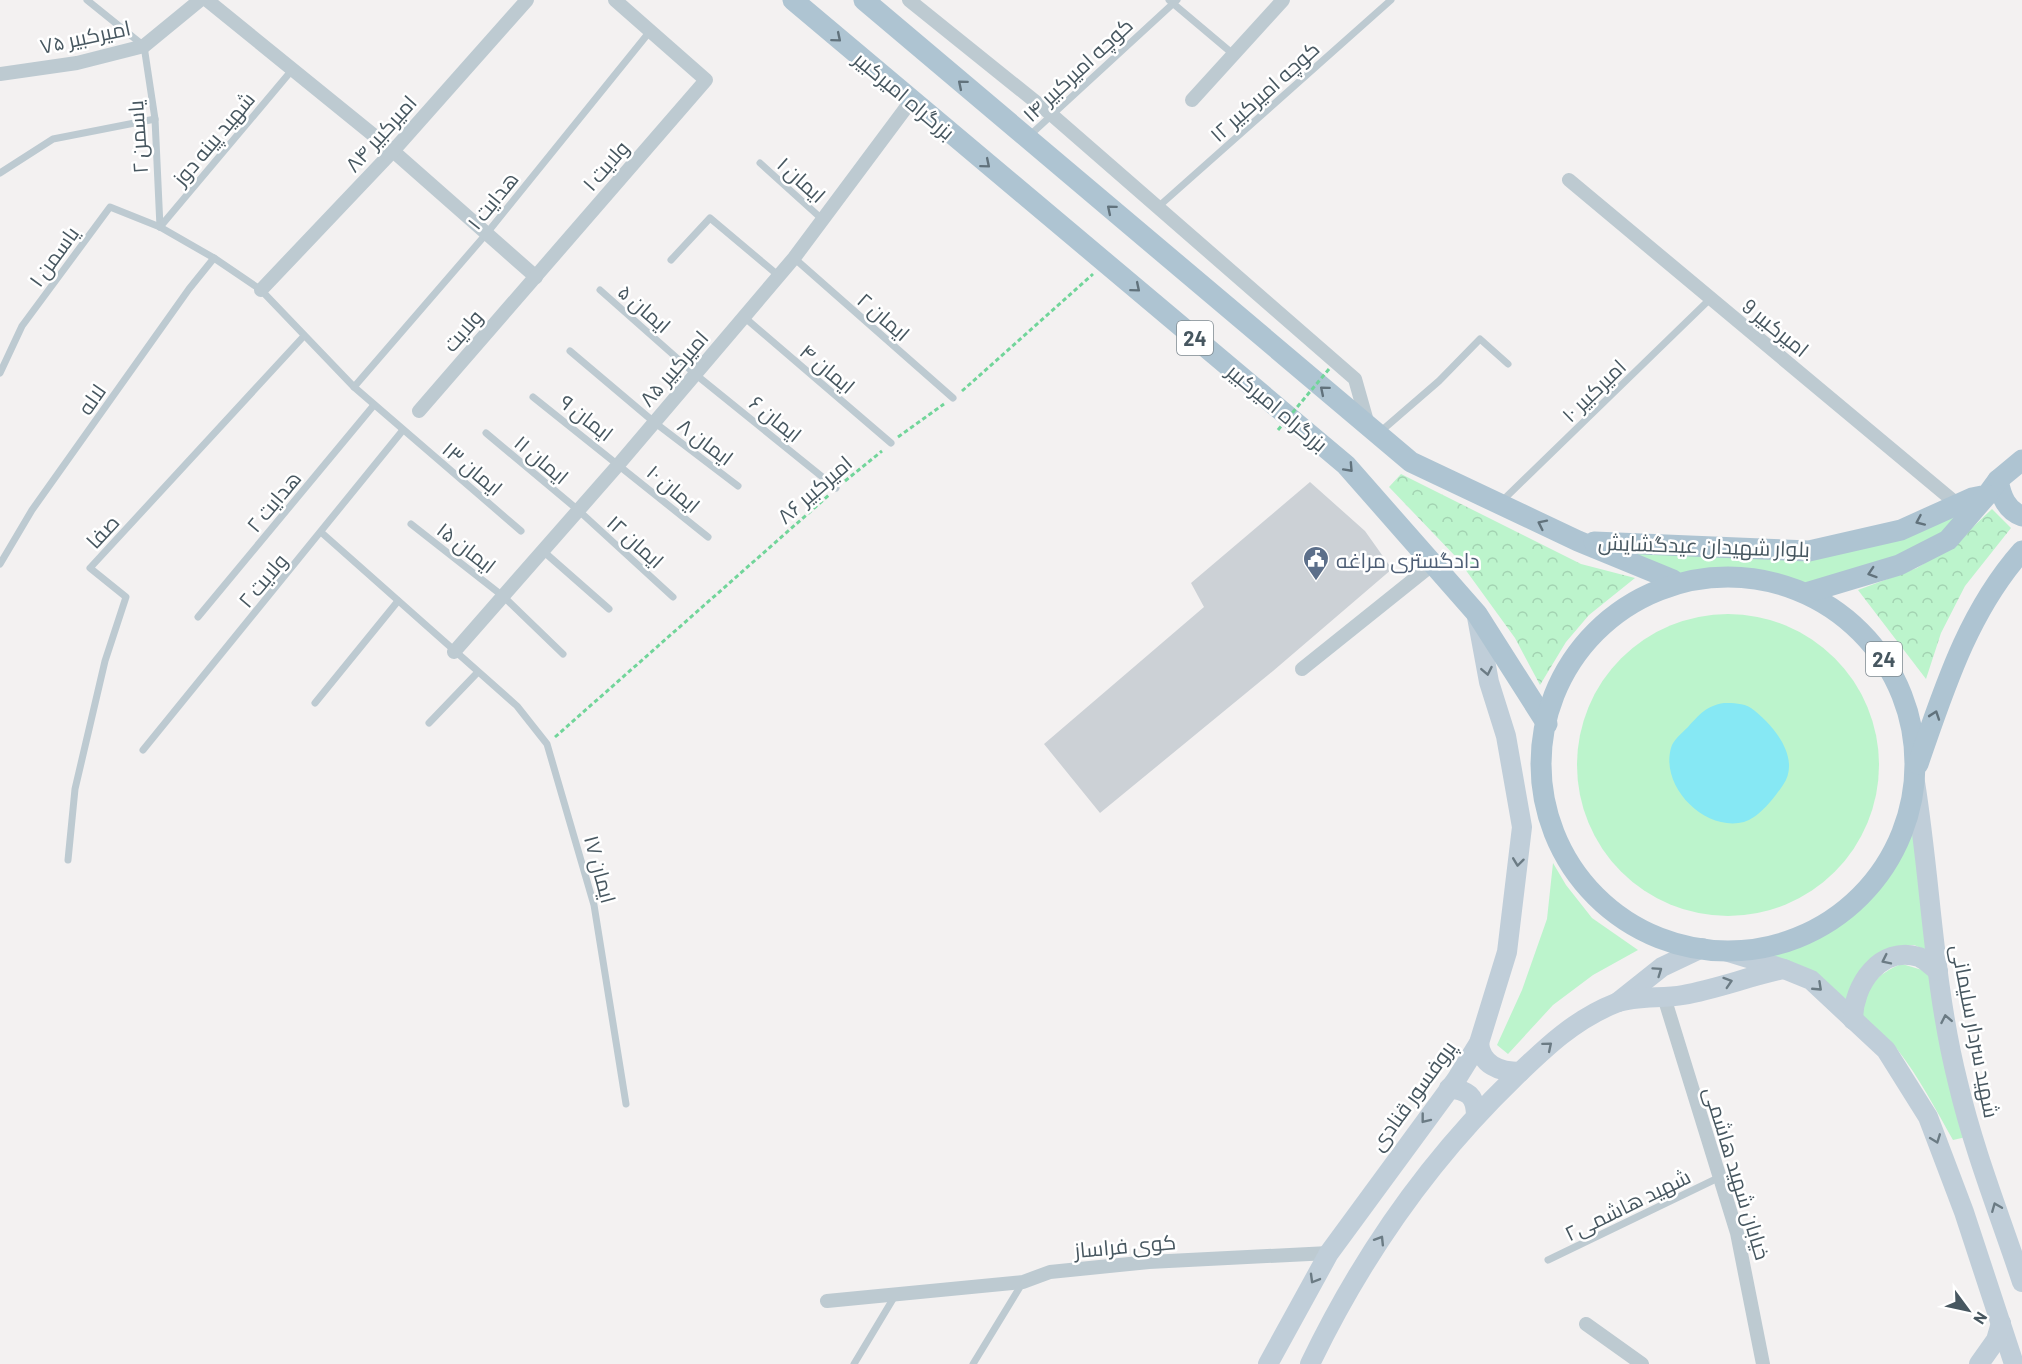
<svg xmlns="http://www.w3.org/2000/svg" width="2022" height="1364" viewBox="0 0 2022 1364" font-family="Barlow,Cairo,sans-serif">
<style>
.grass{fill:#bcf4cc}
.forest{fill:url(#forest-crowns)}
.water{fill:#86e8f4}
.building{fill:#ccd1d6}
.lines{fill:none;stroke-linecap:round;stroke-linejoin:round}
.path{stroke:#71d59a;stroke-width:3;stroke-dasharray:4.5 3;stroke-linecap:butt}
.lane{stroke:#bdcad1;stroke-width:7}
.street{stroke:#bdcad1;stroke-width:14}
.secondary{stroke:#c0ced9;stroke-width:20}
.primary{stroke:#aec4d2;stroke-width:21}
.path-bridge{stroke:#71d59a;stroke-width:3;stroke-dasharray:4.5 3;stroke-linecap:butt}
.oneway{stroke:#61727c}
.oneway2{stroke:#6b7b84}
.labels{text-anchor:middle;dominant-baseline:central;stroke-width:5;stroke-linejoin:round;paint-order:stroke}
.shield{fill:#fff;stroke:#7e8990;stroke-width:1.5}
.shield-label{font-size:20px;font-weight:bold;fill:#475760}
.street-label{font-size:21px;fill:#475760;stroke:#fff}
.service-label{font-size:21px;fill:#4e5e75;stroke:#fff;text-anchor:start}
</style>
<defs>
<pattern id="forest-crowns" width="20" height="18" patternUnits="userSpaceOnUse" patternTransform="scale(1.5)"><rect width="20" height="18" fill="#bcf4cc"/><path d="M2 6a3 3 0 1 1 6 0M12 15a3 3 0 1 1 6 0" fill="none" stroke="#a3d3b2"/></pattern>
</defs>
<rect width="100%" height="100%" fill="#f3f1f1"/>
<g class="grass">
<path d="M 1972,498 L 1948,540 L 1809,592 L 1768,584 L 1673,580 L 1578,541 L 1809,551 Z"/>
<circle cx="1728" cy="765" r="151"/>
<path d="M 1917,815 L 1928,951 L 1914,945 L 1896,947 L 1847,1005 L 1761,957 C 1784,948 1813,941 1834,928 C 1877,899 1896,860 1917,815 Z"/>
<path d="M 1553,863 L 1566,885 L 1592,918 L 1638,950 L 1593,975 L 1553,1005 L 1508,1054 L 1497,1045 L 1522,990 L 1547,919 Z"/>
<path d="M 1902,964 L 1929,972 L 1966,1137 L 1953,1140 C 1936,1110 1919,1077 1897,1049 C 1886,1036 1862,1027 1861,1009 C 1860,988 1886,969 1902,964 Z"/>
</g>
<g class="forest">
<path d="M 1401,474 L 1581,564 L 1635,578 L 1589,615 L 1566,642 L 1540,685 L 1515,638 L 1457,558 L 1389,487 Z"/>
<path d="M 1992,509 L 2011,528 L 1965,586 L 1941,633 L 1926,679 L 1858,590 L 1917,568 L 1956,543 Z"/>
</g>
<path class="water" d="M 1724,703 C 1733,703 1743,703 1751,708 C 1772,723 1802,758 1783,785 C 1775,797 1759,818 1744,822 C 1705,832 1660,787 1671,748 C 1673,740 1682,733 1688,727 C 1700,714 1706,706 1724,703 Z"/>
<path class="building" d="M 1310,482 L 1365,531 L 1392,569 L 1273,671 L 1100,813 L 1044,744 L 1204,607 L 1191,583 Z"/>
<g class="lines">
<g class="path">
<path d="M 962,391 L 1093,274"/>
<path d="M 898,437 L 944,404"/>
<path d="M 845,481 L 882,451"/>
<path d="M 555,737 L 829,495"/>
</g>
<g class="lane">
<path d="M 87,0 L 144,46 L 155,119 L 160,227"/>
<path d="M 1169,0 L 1233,54"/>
<path d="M 1029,136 L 1177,0"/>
<path d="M 760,163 L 823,220"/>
<path d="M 0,173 L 53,139 L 155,119"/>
<path d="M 1158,207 L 1391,0"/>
<path d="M 160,227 L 292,70"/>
<path d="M 794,258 L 953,398"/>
<path d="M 671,260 L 710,218 L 779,276"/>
<path d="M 600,290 L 695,374 L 836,488"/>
<path d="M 744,317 L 891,443"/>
<path d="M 570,351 L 654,422 L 738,486"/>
<path d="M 0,373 L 22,326 L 110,207 L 160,227 L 214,258 L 261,290 L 354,387 L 521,531"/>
<path d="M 354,387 L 487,233 L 651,30"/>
<path d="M 533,397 L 708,537"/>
<path d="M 1380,432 L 1439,381 L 1480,339 L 1508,364"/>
<path d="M 486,433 L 578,510 L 673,597"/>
<path d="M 1501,502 L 1709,300"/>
<path d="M 411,524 L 504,597 L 563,654"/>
<path d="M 322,533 L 517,706 L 547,744 L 594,905 L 626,1104"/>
<path d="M 543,551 L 609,609"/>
<path d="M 0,564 L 32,510 L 189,289 L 214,258"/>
<path d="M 198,617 L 374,405"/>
<path d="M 315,703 L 398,601"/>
<path d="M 429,723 L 477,673"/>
<path d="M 143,750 L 403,430"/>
<path d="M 68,860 L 75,789 L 105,661 L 126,597 L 90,568 L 303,337"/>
<path d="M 1548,1260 L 1720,1177"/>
<path d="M 854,1364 L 896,1294"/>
<path d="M 973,1364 L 1023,1282"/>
</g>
<g class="street">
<path d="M 207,0 L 393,151 L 536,277"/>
<path d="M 909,0 L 1052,115 L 1355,379 L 1368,425"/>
<path d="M 0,74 L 77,63 L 144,46 L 200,0"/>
<path d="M 1192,100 L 1283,0"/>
<path d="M 1569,180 L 1957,504"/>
<path d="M 261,290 L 393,151 L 527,0"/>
<path d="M 419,411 L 706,80 L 615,0"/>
<path d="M 454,652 L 619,464 L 794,258 L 911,101"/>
<path d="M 1302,669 L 1433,564"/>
<path d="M 1664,997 L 1737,1233 L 1763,1364"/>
<path d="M 827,1301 L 1023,1282 L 1050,1272 L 1149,1262 L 1329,1253"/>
<path d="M 1586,1324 L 1642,1364"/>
</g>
<g class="secondary">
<path d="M 1915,782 C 1931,882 1933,984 1958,1083 C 1974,1151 2000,1216 2022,1282"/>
<path d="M 1725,951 L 1784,969 L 1811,980 L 1886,1050 L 1928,1117 L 1964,1212 L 2014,1364"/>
<path d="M 1618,1002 L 1662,967 L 1702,948"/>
<path d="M 1853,1020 C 1853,985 1880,945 1919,957 C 1926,960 1932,967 1938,971"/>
<path d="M 1479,1043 C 1481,1065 1499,1072 1520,1072"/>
<path d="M 1449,1088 C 1468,1091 1475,1095 1476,1114"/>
<path d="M 1268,1364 L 1329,1253 L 1456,1080 L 1479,1043 L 1507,952 L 1522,827 L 1506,736 L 1489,682 L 1477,617"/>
<path d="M 1310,1364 C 1361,1258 1430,1159 1514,1078 C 1545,1048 1575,1019 1616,1003 C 1636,995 1662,999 1683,995 C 1717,989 1750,976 1784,969"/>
<path d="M 1979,1364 L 1996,1340 L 2001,1323"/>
</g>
<g class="primary">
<path d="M 793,0 L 1346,465 L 1477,614 L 1547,724"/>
<path d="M 864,0 L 1411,462 L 1578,541 L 1673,580"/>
<path d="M 1998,480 C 2001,496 2006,510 2022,516"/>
<path d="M 1594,542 L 1809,551 L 1901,530 L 1972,498 L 1987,495 L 1998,480 L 2022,460"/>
<circle cx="1728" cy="764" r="187"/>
<path d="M 1809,592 L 1899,565 L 1948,540 L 1987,495"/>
<path d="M 1918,764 C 1944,689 1968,612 2022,551"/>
</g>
<path class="path-bridge" d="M 1278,430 L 1329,369"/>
</g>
<defs><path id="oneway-chevron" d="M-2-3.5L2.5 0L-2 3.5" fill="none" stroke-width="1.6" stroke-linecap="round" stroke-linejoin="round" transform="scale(1.5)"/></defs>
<g class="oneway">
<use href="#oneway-chevron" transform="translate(837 38) rotate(40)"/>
<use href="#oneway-chevron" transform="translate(962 84) rotate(-140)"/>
<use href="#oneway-chevron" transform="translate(986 164) rotate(40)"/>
<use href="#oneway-chevron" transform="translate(1111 209) rotate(-140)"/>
<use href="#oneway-chevron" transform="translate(1136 288) rotate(40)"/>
<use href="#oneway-chevron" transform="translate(1324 390) rotate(-140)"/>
<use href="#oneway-chevron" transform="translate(1349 468) rotate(47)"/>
<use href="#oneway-chevron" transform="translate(1920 521) rotate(156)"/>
<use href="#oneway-chevron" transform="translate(1542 524) rotate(-154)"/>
<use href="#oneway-chevron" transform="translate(1872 573) rotate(162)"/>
<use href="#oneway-chevron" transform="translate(1935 715) rotate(-71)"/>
</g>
<g class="oneway2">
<use href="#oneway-chevron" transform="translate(1487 671) rotate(79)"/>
<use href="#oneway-chevron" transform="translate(1518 862) rotate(97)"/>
<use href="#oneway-chevron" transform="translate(1886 960) rotate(154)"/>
<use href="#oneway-chevron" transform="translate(1658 971) rotate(-35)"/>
<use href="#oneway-chevron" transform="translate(1728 982) rotate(-18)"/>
<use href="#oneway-chevron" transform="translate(1818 987) rotate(43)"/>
<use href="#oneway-chevron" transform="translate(1946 1019) rotate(-101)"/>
<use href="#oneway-chevron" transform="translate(1548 1046) rotate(-40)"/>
<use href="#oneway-chevron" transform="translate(1425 1119) rotate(128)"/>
<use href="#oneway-chevron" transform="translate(1936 1139) rotate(69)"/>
<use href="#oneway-chevron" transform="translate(1996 1207) rotate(-112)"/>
<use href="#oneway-chevron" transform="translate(1380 1240) rotate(-58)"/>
<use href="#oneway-chevron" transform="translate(1314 1279) rotate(120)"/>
</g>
<defs>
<symbol id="civic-pin" viewBox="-11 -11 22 30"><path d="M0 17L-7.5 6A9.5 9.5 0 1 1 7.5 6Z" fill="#5c6f8a" stroke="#fff"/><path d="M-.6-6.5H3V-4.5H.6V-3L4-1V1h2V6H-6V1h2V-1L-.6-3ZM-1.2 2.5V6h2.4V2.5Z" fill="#fff"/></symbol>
</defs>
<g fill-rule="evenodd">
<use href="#civic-pin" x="1301" y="544" width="30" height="40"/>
</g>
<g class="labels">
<g class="shield">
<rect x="1177" y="321" width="36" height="34" rx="4.5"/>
<rect x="1866" y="642" width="36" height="34" rx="4.5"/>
</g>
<g class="shield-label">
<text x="1195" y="338">24</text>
<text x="1884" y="659">24</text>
</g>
<g class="street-label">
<text transform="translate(85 36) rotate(-12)">امیرکبیر ۷۵</text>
<text transform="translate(1077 69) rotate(-43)">کوچه امیرکبیر ۱۴</text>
<text transform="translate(1264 91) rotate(-42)">کوچه امیرکبیر ۱۲</text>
<text transform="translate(905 95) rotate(40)">بزرگراه امیرکبیر</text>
<text transform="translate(380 133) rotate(-48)">امیرکبیر ۸۴</text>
<text transform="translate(137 137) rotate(-94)">یاسمن ۲</text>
<text transform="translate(213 138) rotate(-50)">شهید پینه دوز</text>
<text transform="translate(605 165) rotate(-49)">ولایت ۱</text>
<text transform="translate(802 179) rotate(42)">ایمان ۱</text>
<text transform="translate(492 200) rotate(-51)">هدایت ۱</text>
<text transform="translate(53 256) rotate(-54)">یاسمن ۱</text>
<text transform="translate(645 308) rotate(41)">ایمان ۵</text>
<text transform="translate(884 316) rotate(41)">ایمان ۲</text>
<text transform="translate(1776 327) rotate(39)">امیرکبیر 9</text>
<text transform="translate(462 330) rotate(-49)">ولایت</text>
<text transform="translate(673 368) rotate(-49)">امیرکبیر ۸۵</text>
<text transform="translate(828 368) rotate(40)">ایمان ۴</text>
<text transform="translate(1593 390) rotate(-44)">امیرکبیر ۱۰</text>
<text transform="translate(91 399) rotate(-55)">لاله</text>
<text transform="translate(1278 407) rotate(40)">بزرگراه امیرکبیر</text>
<text transform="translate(587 417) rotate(38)">ایمان ۹</text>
<text transform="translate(776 418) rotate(39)">ایمان ۶</text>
<text transform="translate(706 441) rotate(37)">ایمان ۸</text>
<text transform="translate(542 459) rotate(40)">ایمان ۱۱</text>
<text transform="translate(473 468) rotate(40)">ایمان ۱۳</text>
<text transform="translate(674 488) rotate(40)">ایمان ۱۰</text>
<text transform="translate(814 489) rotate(-41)">امیرکبیر ۸۶</text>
<text transform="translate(273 501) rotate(-50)">هدایت ۲</text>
<text transform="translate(102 531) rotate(-47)">صفا</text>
<text transform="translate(636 541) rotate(42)">ایمان ۱۲</text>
<text transform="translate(1704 545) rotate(2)">بلوار شهیدان عیدگشایش</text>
<text transform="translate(467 547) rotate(38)">ایمان ۱۵</text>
<text transform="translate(262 580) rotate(-50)">ولایت ۲</text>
<text transform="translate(601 869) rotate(75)">ایمان ۱۷</text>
<text transform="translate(1976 1031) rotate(79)">شهید سردار سلیمانی</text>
<text transform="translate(1412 1095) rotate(-54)">پروفسور قنادی</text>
<text transform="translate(1738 1173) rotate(73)">خیابان شهید هاشمی</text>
<text transform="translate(1627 1204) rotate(-26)">شهید هاشمی۲</text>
<text transform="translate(1125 1245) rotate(-5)">کوی فراساز</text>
</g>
<g class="service-label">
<text x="1336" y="559">دادگستری مراغه</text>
</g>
</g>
<g transform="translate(1968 1310) rotate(123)" stroke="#ffffff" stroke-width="4.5" paint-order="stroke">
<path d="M0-4.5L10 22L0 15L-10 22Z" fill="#475760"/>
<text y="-9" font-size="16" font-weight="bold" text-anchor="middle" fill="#475760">N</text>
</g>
</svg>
